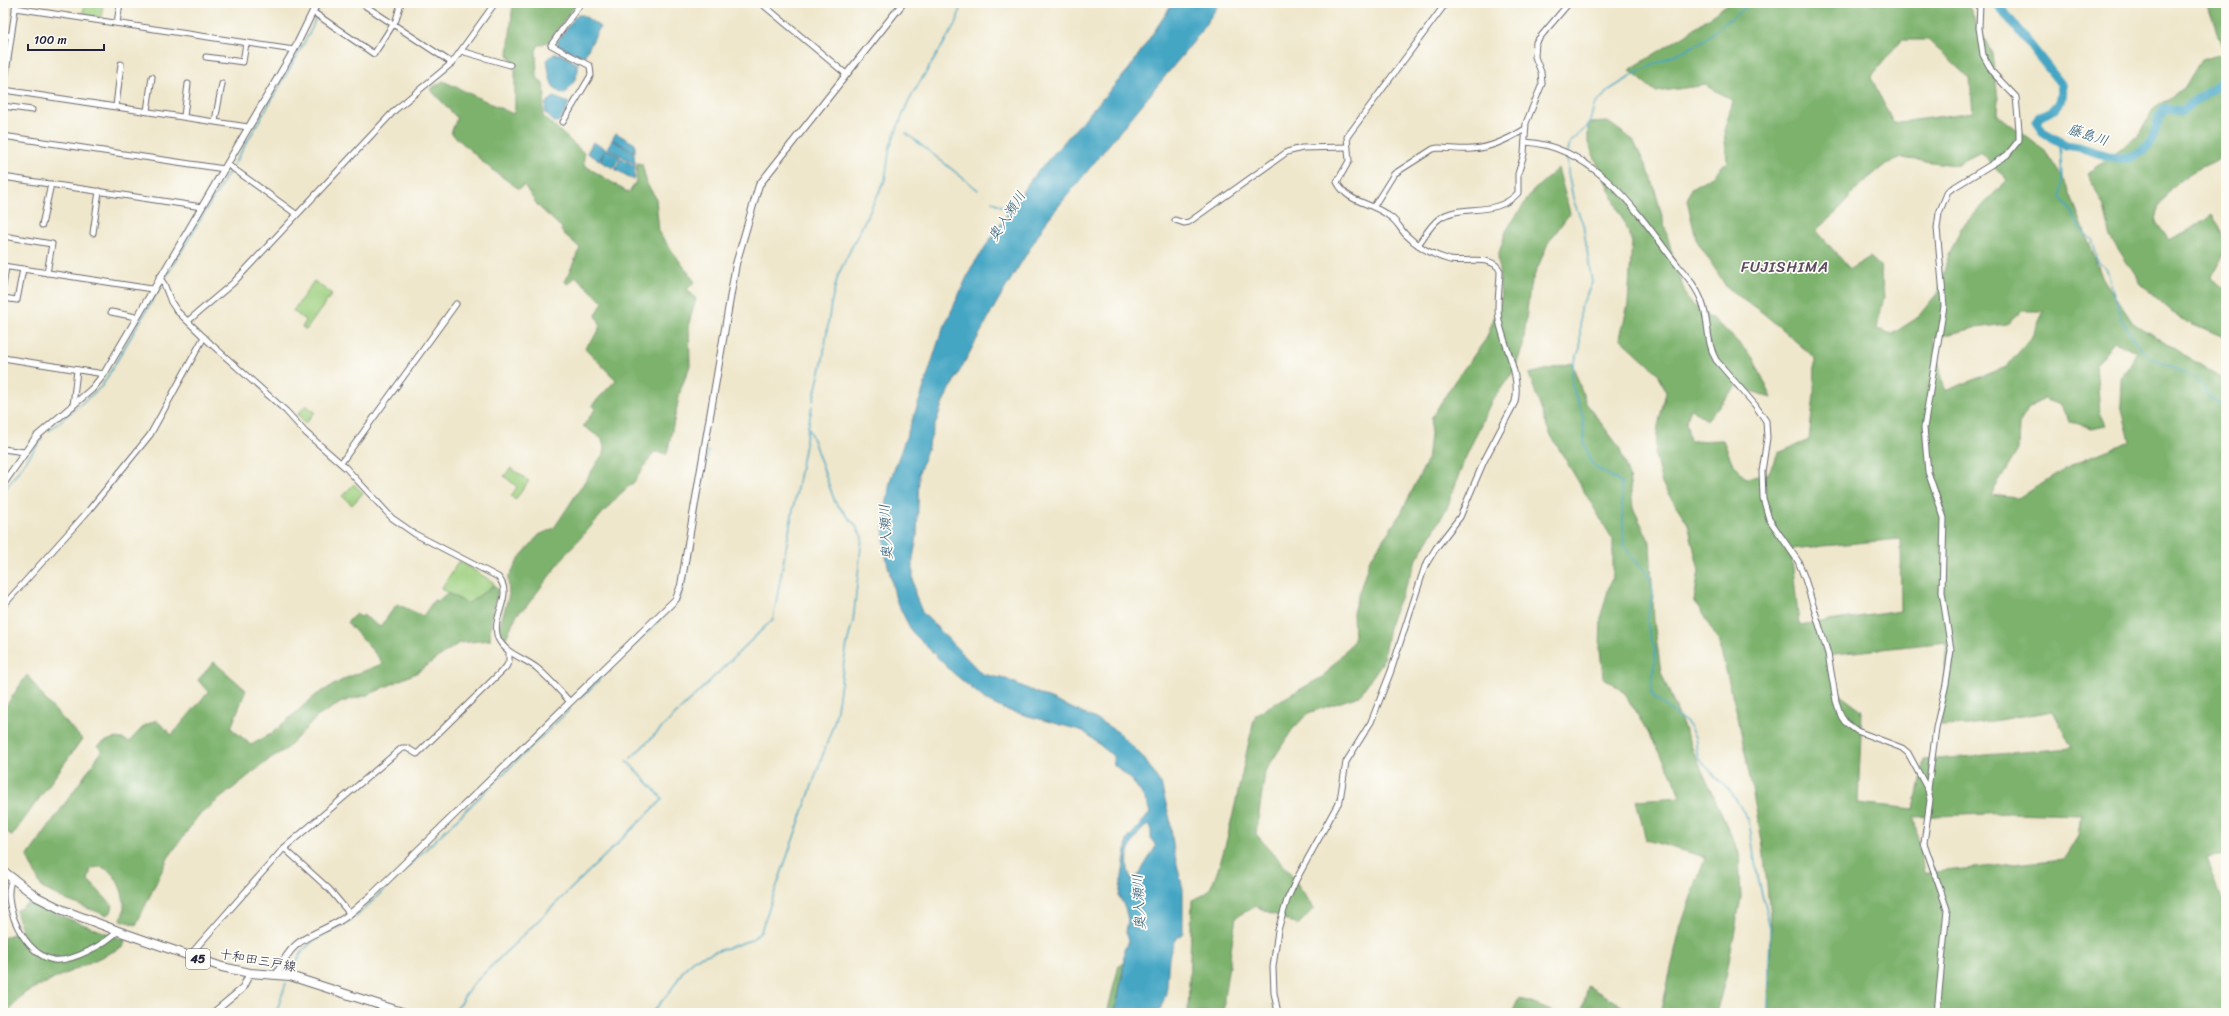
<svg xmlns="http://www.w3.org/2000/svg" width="2229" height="1016" viewBox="0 0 2229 1016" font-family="Sriracha,'Klee One',sans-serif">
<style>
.green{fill:#9ccf7e;stroke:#5f785c}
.forest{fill:#7db26d;stroke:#506a54;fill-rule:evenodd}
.water{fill:#44a6c4;stroke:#336480;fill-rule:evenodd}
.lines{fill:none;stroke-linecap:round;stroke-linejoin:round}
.stream{stroke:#44a6c4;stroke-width:1.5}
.river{stroke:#44a6c4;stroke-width:9}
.minor-casing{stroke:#6a676e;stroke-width:7}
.tertiary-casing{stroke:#6a676e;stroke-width:8}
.primary-casing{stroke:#6a676e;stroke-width:10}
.minor{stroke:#fff;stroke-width:5}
.tertiary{stroke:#fff;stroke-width:6}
.primary{stroke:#fff;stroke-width:8}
.labels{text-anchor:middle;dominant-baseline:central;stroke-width:3.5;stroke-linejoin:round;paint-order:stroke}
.shield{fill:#fdfcf7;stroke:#646373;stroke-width:1}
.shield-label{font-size:12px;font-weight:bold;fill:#22223b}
.street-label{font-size:13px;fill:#22223b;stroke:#fdfcf7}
.water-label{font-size:14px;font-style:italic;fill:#315d79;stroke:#fdfcf7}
.quarter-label{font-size:15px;letter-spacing:1px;fill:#5c4a61;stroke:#fdfcf7}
</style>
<rect width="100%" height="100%" fill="#fdfcf7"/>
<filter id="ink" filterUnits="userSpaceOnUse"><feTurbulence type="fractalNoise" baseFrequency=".025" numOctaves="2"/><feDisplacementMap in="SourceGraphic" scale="8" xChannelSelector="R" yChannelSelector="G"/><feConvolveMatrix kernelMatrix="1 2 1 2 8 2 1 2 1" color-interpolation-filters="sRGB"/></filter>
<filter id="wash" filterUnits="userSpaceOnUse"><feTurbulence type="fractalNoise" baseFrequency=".012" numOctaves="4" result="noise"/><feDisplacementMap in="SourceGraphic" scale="16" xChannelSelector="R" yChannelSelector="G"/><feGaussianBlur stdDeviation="0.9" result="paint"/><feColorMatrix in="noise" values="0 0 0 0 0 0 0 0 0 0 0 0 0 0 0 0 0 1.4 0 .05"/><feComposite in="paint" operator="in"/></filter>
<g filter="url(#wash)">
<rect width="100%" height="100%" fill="#efe7cc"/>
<g class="green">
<path d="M 85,3 L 103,3 L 101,18 L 83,15 Z"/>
<path d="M 314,281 L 332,294 L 306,330 L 302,327 L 306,321 L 293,311 Z"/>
<path d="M 306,405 L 315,412 L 305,424 L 298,414 Z"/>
<path d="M 511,468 L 529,481 L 515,500 L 511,496 L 517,487 L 504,476 Z"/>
<path d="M 354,484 L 363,493 L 352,505 L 342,496 Z"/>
<path d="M 459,561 L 493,582 L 494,585 L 468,604 L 441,589 Z"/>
</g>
<g class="forest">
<path d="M 513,3 L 577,3 L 548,42 L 539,45 L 536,50 L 537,77 C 551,91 542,98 543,116 L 584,153 L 584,165 L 629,193 L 636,181 L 637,163 L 642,164 L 647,184 L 656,198 L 659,233 L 695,282 L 687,289 L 696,299 L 689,323 L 690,366 L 681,388 L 667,454 L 654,452 L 634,482 L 619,495 L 566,554 L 526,607 L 517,614 L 506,638 L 502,635 L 500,625 L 509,595 L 508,578 L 520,557 L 539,535 L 554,528 L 605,451 L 602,439 L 583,426 L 596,408 L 592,405 L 616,380 L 585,348 L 598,332 L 600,324 L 596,315 L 603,302 L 575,276 L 568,284 L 565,282 L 580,248 L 561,231 L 562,228 L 538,206 L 524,185 L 519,189 L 491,169 L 451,133 L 457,118 L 430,89 L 443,81 L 513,114 L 515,109 L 515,67 L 508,54 Z"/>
<path d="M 1729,3 L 1969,3 L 1970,9 L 1992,54 L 1998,98 L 1997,114 L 2045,151 L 2067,185 L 2102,277 L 2133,323 L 2226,381 L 2226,855 L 2206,858 L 2226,913 L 2226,1013 L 1768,1013 L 1771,926 L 1763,846 L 1738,717 L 1718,640 L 1694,600 L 1699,571 L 1688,524 L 1662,484 L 1655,455 L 1658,426 L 1666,392 L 1658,373 L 1620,338 L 1628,304 L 1632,240 L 1588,143 L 1588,123 L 1608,122 L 1633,140 L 1652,179 L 1676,268 L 1688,301 L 1726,330 L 1753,358 L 1772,398 L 1736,386 L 1707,420 L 1691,409 L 1686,422 L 1690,441 L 1723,440 L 1732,462 L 1746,478 L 1768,474 L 1778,453 L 1809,440 L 1814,394 L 1815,358 L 1763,313 L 1727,288 L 1696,239 L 1687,200 L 1691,188 L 1712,176 L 1727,161 L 1724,130 L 1733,101 L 1706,85 L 1656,92 L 1629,70 L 1685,35 ZM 1901,40 L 1928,40 L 1970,79 L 1973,112 L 1893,123 L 1871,77 ZM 1981,152 L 2007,180 L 1961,228 L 1947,260 L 1939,291 L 1917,318 L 1892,334 L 1877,329 L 1884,296 L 1880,266 L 1870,257 L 1850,269 L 1816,230 L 1838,211 L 1860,185 L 1886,164 L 1901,158 L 1955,165 ZM 2022,311 L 2044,311 L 2031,338 L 2006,367 L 1945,391 L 1933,338 L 1975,328 L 2007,324 ZM 2114,342 L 2137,351 L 2122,378 L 2121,406 L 2130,441 L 2072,464 L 2018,498 L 1991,495 L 2018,450 L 2019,424 L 2028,409 L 2043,399 L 2060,405 L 2069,421 L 2091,428 L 2106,425 L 2100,412 L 2096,365 ZM 1900,539 L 1901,611 L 1799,625 L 1791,549 ZM 1947,642 L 1940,726 L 1969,725 L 2053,711 L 2072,748 L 1924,760 L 1914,809 L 1858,803 L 1862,710 L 1840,694 L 1826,655 ZM 2010,813 L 2081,815 L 2078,836 L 2064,859 L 1924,873 L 1914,817 Z"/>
<path d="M 2207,3 L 2226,3 L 2226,49 L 2223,50 Z"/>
<path d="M 2226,53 L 2226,152 C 2220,160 2210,163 2200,168 C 2179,178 2158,197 2156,222 L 2169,240 L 2189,230 L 2212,214 C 2229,246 2229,247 2211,278 L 2226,291 L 2226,338 L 2179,318 L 2141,284 L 2111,238 L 2104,207 L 2087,173 L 2137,137 L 2155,108 L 2184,88 L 2201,60 Z"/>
<path d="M 1558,168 L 1570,213 L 1548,243 L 1530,286 L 1523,346 L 1514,371 L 1491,402 L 1464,461 L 1447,508 L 1417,559 L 1391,619 L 1382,663 L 1359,696 L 1308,713 L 1292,730 L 1265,772 L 1256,834 L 1288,870 L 1314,908 L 1298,925 L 1255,906 L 1236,917 L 1224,998 L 1224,1013 L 1188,1013 L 1192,900 C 1196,898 1203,896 1206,893 C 1224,879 1246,744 1256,714 L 1324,676 L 1354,640 L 1353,612 L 1369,561 L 1401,513 L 1427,461 L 1432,417 L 1454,382 L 1486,339 L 1501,300 L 1498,256 L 1506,231 L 1533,191 Z"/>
<path d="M 1572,363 L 1586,403 L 1619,447 L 1629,476 L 1633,508 L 1650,542 L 1654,622 L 1661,672 L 1695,755 L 1739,853 L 1741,898 L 1726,977 L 1716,1013 L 1661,1013 L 1680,928 L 1705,857 L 1646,840 L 1636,800 L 1680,797 L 1674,779 L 1658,749 L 1623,691 L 1603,677 L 1600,649 L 1601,615 L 1613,573 L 1613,540 L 1549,432 L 1529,374 Z"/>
<path d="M 494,585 L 498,590 L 491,620 L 490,640 L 459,643 L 416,673 L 370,694 L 342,702 L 317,717 L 286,749 L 271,758 L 198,816 L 168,858 L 136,925 L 121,920 C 121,916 124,913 124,908 C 125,892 112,859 91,869 L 88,880 L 113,906 L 111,912 L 106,915 L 68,901 L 42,888 L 27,857 L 102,751 L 97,746 C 109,739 117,735 129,742 L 144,726 L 156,720 L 172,735 L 208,692 L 198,680 L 214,662 L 246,690 L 231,728 L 251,745 L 271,734 L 316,695 L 346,678 L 382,664 L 380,659 L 347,622 L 356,614 L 361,617 L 363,615 L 380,627 L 397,604 L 423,616 L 434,600 L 438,601 L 447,593 L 468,604 Z"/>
<path d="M 27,675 L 47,702 L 82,739 L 12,836 L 6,831 L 3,835 L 3,710 Z"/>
<path d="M 33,900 L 64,917 L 125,940 L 123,947 L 24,993 L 7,1013 L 3,1013 L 3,938 L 22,930 L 16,911 Z"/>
<path d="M 1124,963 L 1115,1013 L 1107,1013 L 1119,965 Z"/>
<path d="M 1588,986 L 1627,1009 L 1626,1013 L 1581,1013 Z"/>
<path d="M 1519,998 L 1556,1013 L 1512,1013 Z"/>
</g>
<g class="water">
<path d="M 1173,3 L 1220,3 L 1194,41 L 1048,219 L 997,302 L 943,402 L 919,473 L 917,537 L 913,558 L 913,579 L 915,594 L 922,612 L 982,674 L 1006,679 L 1098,720 L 1118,732 L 1143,757 L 1161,784 L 1170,819 L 1174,852 L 1183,889 L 1183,933 C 1166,946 1169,966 1167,986 C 1167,993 1162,1006 1158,1013 L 1115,1013 L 1123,973 L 1124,950 L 1129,941 L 1126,932 L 1128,920 L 1125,908 L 1119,896 L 1125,857 L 1127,840 L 1150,813 C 1145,793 1130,777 1114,765 L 1113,756 L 1083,731 L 1003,709 L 987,701 L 952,672 L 912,632 L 896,600 L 886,557 L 883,528 L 890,481 L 921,396 L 940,336 L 971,268 L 1031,179 L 1129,69 ZM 1148,825 L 1151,828 L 1151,839 L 1156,846 L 1138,876 L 1131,878 C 1122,861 1132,835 1148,825 Z"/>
<path d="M 579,15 L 583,15 L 600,27 L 585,55 L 582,56 L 559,46 L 557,42 L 576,16 Z"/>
<path d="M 554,54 L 560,54 L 578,64 C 580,74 571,88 564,94 C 548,89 550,74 547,60 Z"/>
<path d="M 554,97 L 569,103 L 565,113 L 558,122 L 554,122 L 545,113 L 546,103 Z"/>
<path d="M 616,133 L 635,144 L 635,152 L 612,139 Z"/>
<path d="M 612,140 L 634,153 L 635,164 L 607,148 Z"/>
<path d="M 593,142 L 606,149 L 599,160 L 587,153 Z"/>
<path d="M 606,149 L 620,157 L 613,168 L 600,161 Z"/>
<path d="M 621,158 L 635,166 L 634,180 L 615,169 Z"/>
</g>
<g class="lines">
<g class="stream">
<path d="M 906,133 L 978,190"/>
<path d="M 2060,142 L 2062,181 L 2061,197 L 2072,212 L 2080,229 L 2092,239 L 2098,262 L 2107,270 L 2121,319 L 2142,350 L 2150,357 L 2191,376 L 2201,384 L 2208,396 L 2226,407"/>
<path d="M 1568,152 L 1570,142 L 1589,125 L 1594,106 L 1609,90 L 1640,71 L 1700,43 L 1751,3"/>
<path d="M 1567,155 L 1568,173 L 1574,202 L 1583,224 L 1592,283 L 1580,309 L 1580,348 L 1572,368 L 1572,385 L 1583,417 L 1584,441 L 1590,460 L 1593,465 L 1621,483 L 1624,544 L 1633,559 L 1648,573 L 1653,592 L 1647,621 L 1650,637 L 1655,648 L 1655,660 L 1651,692 L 1655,698 L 1687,723 L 1695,737 L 1698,758 L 1733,795 L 1749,821 L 1756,869 L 1770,928 L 1768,1013"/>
<path d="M 233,166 L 297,56 L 312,28 L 321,3"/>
<path d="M 992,201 L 1010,211"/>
<path d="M 164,280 L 231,169"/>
<path d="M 813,401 L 823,359 L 831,304 L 838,275 L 885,180 L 890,146 L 906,107 L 915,90 L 957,22 L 961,3"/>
<path d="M 49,431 L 102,386 L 162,284"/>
<path d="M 3,492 L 42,439"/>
<path d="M 580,699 L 680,599 L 686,575 L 708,451"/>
<path d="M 631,758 L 773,619 L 812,406"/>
<path d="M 356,917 L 570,709"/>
<path d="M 293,968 C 309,934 323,939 351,920"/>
<path d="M 276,1013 L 286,983"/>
<path d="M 454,1013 L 471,986 L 663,799 L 627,761"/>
<path d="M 652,1013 L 671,990 L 683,971 L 694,959 L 751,940 L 761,931 L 834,723 C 842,691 842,653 853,622 L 862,537 L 856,526 L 835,502 L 808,426"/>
</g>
<path class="river" d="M 1997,3 L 2061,84 C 2064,102 2057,111 2040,116 L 2036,122 L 2043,132 L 2066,145 L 2079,147 L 2117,159 L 2129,158 L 2144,150 L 2152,140 L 2159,117 L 2166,108 L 2179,111 L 2185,109 L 2215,86 L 2226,74"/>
</g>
</g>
<g filter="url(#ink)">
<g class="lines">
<defs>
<g id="minor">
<path d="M 361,3 L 452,63"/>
<path d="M 761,3 L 846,74"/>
<path d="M 15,8 L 294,50"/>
<path d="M 313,12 L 374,54 L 396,20 L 401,3"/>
<path d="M 117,23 L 120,3"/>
<path d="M 3,34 L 11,36"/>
<path d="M 461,51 L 510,65"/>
<path d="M 206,57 L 243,62 L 246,43"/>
<path d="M 4,90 L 248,127"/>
<path d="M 3,94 L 16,3"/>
<path d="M 3,106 L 32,110"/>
<path d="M 116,106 L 121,64"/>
<path d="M 147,111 L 152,77"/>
<path d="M 184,116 L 188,84"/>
<path d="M 215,121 L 222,84"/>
<path d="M 563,122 L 591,75 L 590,66 L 551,45 L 581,3"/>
<path d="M 3,136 L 224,169"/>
<path d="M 1525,142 C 1592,146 1635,208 1671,257 C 1682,271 1696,285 1702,302 C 1709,321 1706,342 1716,360 L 1755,405 L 1766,421 L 1767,438 L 1762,472 L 1763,498 L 1769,519 L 1798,561 L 1805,579 L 1828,654 L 1836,701 L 1841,716 L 1845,722 L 1857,731 L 1902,748 L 1908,753 L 1928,790 L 1930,800 L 1924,843 L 1947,909 L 1937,1013"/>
<path d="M 227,164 L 296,214"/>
<path d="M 3,177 L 202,207"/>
<path d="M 1374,206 L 1394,174 L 1433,149 L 1438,148 C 1449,148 1461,150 1472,149 C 1491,148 1509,139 1525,129"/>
<path d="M 1175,220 L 1184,223 L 1189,222 L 1287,152 L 1302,148 L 1347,147"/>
<path d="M 42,225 L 51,184"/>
<path d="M 93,233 L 99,191"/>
<path d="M 3,236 L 52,244 L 47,273"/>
<path d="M 1418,245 C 1424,237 1431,224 1440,218 C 1463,203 1495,218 1518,193 L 1518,174 L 1524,154 L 1526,123 L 1542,84 L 1541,72 L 1535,57 L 1536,42 L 1569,3"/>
<path d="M 3,266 L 152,289"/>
<path d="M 159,277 L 164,284 L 171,302 L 177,311 L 211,344 L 286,411 L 306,433 L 346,468 L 392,518 L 415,534 L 498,577 C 515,595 490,617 498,638 C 505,654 525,658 538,669 C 550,679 560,691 570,702"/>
<path d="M 3,286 L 6,267"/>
<path d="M 3,298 L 17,300 L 23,269"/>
<path d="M 111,312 L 136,317"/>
<path d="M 188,321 L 233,283 L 395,110 L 452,63 L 495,3"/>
<path d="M 3,358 L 104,374"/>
<path d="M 73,406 L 77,370"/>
<path d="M 3,449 L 24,452"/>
<path d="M 341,463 L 456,304"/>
<path d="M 3,606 L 89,510 L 150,435 L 204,337"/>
<path d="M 1928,789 L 1936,728 L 1946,684 L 1951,650 L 1942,592 L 1944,518 L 1928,472 L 1924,428 L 1944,306 L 1937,228 L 1939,213 L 1948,191 L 2007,155 L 2019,140 L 2019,130 L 2016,97 L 1993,73 L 1983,55 L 1979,28 L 1980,3"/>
<path d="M 284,848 L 329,889 L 350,914"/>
<path d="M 12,879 C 0,903 25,956 54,960 C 73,962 105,944 118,931"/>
<path d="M 189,956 L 284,848 L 402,748 L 407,748 L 417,754 L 506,667 L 509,661 L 509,652"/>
<path d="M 1278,1013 L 1274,993 L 1273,967 L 1278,930 L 1287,900 L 1296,880 L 1340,800 L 1346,762 L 1371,722 L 1391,671 L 1425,566 L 1436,548 L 1460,517 L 1484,461 L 1515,402 C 1521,374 1504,347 1499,320 C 1496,304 1500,287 1500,271 C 1493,254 1465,263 1450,260 C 1432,255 1418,247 1405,234 C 1400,228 1396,220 1389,216 C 1370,201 1348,204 1337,182 L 1349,161 L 1347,137 L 1446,3"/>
</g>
<g id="tertiary">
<path d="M 3,484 L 36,437 L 92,389 L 104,374 L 294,50 L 317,3"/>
<path d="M 277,974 C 294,935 309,939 341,920 C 352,913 362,903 372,895 L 676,599 L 681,585 L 736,264 L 759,185 L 903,3"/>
<path d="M 213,1013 L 242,989 L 250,973"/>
</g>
<path id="primary" d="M 3,871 L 37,897 L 63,910 L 118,931 L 222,967 L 250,973 L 290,976 L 405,1013"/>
</defs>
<use href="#minor" class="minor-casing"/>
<use href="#tertiary" class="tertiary-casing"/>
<use href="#primary" class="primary-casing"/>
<use href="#minor" class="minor"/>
<use href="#tertiary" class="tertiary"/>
<use href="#primary" class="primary"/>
</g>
</g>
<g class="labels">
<rect class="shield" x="186" y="949" width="24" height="20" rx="3"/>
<g class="shield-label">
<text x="198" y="959">45</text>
</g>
<g class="street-label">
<text transform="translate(258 960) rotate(10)">十和田三戸線</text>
</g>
<g class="water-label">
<text transform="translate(2088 135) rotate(18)">藤島川</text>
<text transform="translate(1007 216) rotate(-57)">奥入瀬川</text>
<text transform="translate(886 532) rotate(-93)">奥入瀬川</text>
<text transform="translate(1139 902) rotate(-93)">奥入瀬川</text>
</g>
<g class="quarter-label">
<text x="1785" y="267">FUJISHIMA</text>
</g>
</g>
<rect width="2229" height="1016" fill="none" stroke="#fdfcf7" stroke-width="16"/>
<path d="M28 44v6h76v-6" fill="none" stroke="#22223b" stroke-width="2"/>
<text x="34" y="44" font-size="12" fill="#22223b" stroke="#fdfcf7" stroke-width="3" paint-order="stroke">100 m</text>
</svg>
